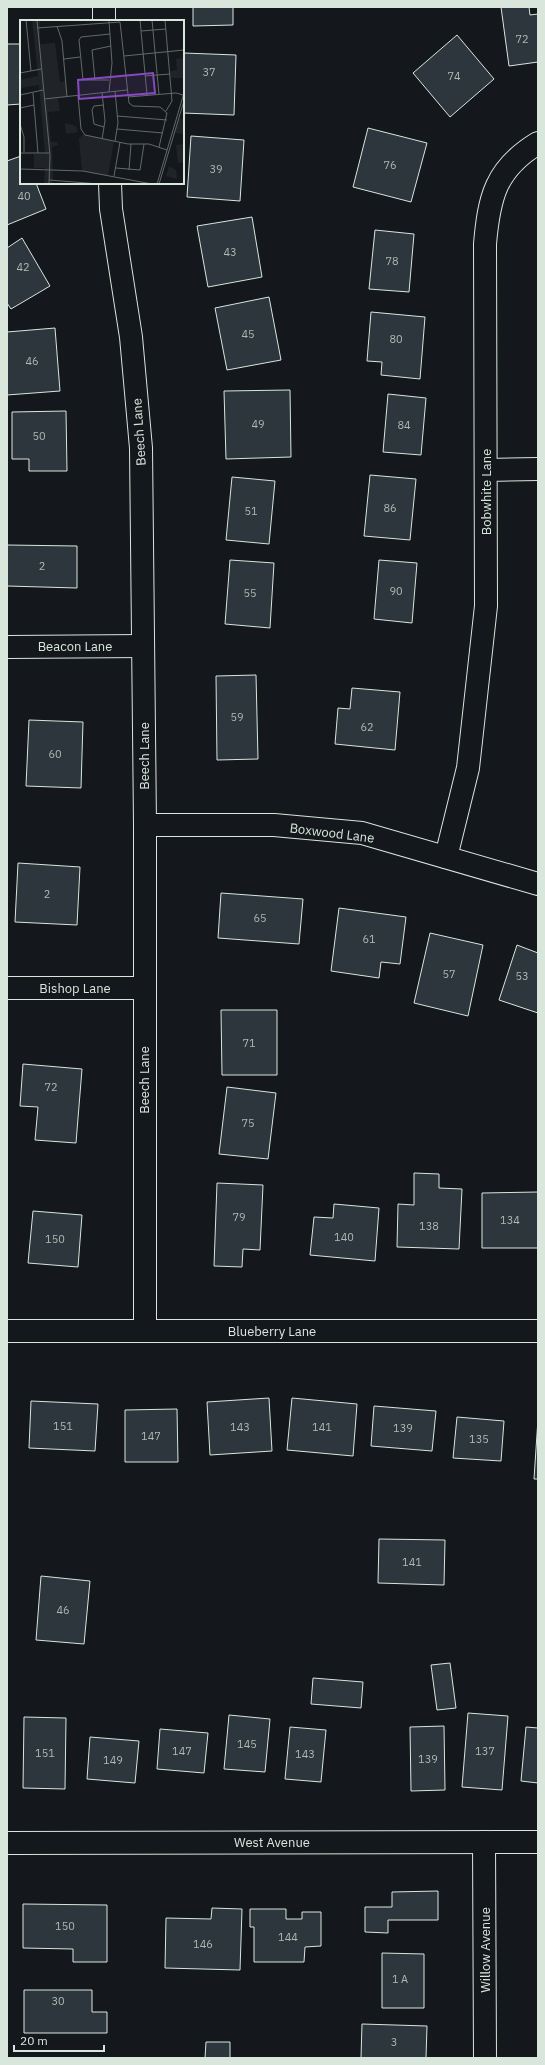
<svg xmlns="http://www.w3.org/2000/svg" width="545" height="2065" viewBox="0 0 545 2065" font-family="'IBM Plex Sans',sans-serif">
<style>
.building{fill:#2c363c;stroke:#d8e6dc}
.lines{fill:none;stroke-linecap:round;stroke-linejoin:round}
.minor-casing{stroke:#d8e6dc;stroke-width:24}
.minor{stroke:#14181c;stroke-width:22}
.labels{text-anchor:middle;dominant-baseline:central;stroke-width:3;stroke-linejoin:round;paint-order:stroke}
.number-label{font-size:11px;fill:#adbab4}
.street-label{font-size:13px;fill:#d8e6dc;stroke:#14181c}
.inset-road{fill:none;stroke:#626a69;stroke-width:1}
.view{fill:#8948c3;fill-opacity:0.15;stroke:#8948c3;stroke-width:2}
.inset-edge{fill:none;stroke:#d8e6dc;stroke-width:2}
</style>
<rect width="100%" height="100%" fill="#14181c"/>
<g class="building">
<path d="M 193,7 L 236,7 L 233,7 L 233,25 L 193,26 Z"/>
<path d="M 501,7 L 529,7 L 530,15 L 538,14 L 538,62 L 509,66 Z"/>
<path d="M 457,35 L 494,79 L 450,117 L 413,73 Z"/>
<path d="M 7,44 L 21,44 L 21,104 L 7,105 Z"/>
<path d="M 184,53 L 236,55 L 234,115 L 183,113 Z"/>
<path d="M 368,128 L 427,143 L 411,202 L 353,187 Z"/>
<path d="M 191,136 L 244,140 L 240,201 L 187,197 Z"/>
<path d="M 21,156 L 21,183 L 36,183 L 46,209 L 7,225 L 7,161 Z"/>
<path d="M 252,217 L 262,277 L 208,287 L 197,226 Z"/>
<path d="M 375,230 L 414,234 L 409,292 L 369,289 Z"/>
<path d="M 22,238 L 50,286 L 11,309 L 7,303 L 7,248 Z"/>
<path d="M 269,297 L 281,360 L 227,370 L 215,308 Z"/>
<path d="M 371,312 L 425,317 L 420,379 L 381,375 L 382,362 L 367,361 Z"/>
<path d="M 55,328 L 60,391 L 7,395 L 7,332 Z"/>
<path d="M 290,390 L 291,457 L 226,459 L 224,391 Z"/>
<path d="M 388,394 L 426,398 L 421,455 L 383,452 Z"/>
<path d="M 66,411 L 67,471 L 29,471 L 29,459 L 12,459 L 12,412 Z"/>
<path d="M 370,475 L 416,479 L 410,540 L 364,536 Z"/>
<path d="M 232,477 L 275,481 L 269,544 L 226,540 Z"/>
<path d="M 7,545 L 77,546 L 77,588 L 7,586 Z"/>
<path d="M 230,560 L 274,563 L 270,628 L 225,624 Z"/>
<path d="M 379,560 L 417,563 L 412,623 L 374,619 Z"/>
<path d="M 256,675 L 258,759 L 217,760 L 216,676 Z"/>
<path d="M 352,688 L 400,692 L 395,750 L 335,744 L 338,708 L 350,709 Z"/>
<path d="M 29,720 L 83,722 L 81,788 L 26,786 Z"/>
<path d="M 18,863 L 80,867 L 77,925 L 15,922 Z"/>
<path d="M 221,893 L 303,899 L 299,944 L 218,938 Z"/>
<path d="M 339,908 L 406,917 L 400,964 L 381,962 L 379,978 L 331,971 Z"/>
<path d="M 430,933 L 483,945 L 468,1016 L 414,1003 Z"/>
<path d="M 517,945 L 538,953 L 538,1013 L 499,1000 Z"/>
<path d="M 221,1010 L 277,1010 L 277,1075 L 222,1075 Z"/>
<path d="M 23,1064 L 82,1069 L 76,1143 L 35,1140 L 38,1107 L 20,1106 Z"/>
<path d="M 227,1087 L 276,1093 L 268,1159 L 219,1154 Z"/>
<path d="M 414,1173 L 439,1174 L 439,1188 L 462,1189 L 459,1249 L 397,1247 L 398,1204 L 414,1205 Z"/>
<path d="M 217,1183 L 263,1185 L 260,1250 L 243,1249 L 242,1267 L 214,1266 Z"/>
<path d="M 538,1192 L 538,1248 L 482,1248 L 482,1193 Z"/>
<path d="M 334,1204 L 379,1208 L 375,1261 L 310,1255 L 314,1217 L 333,1218 Z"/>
<path d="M 33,1211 L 82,1215 L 78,1267 L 28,1263 Z"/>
<path d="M 269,1398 L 272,1451 L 210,1455 L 207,1402 Z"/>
<path d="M 292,1398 L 357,1404 L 353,1456 L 287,1450 Z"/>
<path d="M 31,1401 L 98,1404 L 95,1451 L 29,1448 Z"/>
<path d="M 374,1406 L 436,1411 L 432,1451 L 371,1446 Z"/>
<path d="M 177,1409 L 178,1462 L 125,1462 L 125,1410 Z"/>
<path d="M 457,1417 L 504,1421 L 501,1461 L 453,1458 Z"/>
<path d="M 538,1419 L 538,1479 L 534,1479 Z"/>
<path d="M 379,1539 L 445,1540 L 444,1585 L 378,1583 Z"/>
<path d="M 41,1576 L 90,1581 L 84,1644 L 36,1640 Z"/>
<path d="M 450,1663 L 456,1708 L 437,1710 L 431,1665 Z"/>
<path d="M 313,1678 L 363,1682 L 361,1708 L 311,1704 Z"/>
<path d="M 468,1713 L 508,1716 L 502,1790 L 462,1787 Z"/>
<path d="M 229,1715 L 270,1719 L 265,1772 L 224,1769 Z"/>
<path d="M 24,1717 L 66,1718 L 65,1789 L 23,1788 Z"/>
<path d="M 444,1726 L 445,1790 L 411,1791 L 410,1727 Z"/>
<path d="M 290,1727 L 326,1730 L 321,1782 L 285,1779 Z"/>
<path d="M 526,1727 L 538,1728 L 538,1783 L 521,1781 Z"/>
<path d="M 160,1729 L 208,1733 L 204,1773 L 157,1769 Z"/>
<path d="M 90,1737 L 139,1741 L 135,1783 L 87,1779 Z"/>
<path d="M 438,1891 L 438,1920 L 388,1920 L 388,1933 L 365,1932 L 365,1907 L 392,1907 L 392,1892 Z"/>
<path d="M 23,1904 L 107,1905 L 107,1962 L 73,1962 L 73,1949 L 23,1948 Z"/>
<path d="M 212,1908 L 242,1909 L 240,1970 L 165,1968 L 166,1918 L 211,1919 Z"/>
<path d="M 250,1909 L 286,1909 L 286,1919 L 302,1919 L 302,1912 L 321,1912 L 321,1946 L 305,1947 L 304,1962 L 254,1962 L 254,1927 L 250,1927 Z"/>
<path d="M 382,1953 L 424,1954 L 424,2008 L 382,2008 Z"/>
<path d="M 24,1990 L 92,1990 L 92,2012 L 107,2012 L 107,2033 L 24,2033 Z"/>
<path d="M 362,2024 L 427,2026 L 426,2058 L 361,2058 Z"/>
<path d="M 206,2042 L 230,2042 L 230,2058 L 205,2058 Z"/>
</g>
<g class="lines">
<defs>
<g id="minor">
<path d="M 104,7 L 104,21"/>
<path d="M 110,183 L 111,209 L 131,337 L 141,448 L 145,825 L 145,1330"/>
<path d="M 487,470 L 538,469"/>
<path d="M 7,647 L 143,646"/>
<path d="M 145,825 L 274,825 L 362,833 L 538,884"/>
<path d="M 446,857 L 468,768 L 486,606 L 485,244 C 489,198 495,169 538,143"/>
<path d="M 7,988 L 143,988"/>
<path d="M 7,1331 L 538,1331"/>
<path d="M 484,1842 L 485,2058"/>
<path d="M 7,1843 L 538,1842"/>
</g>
</defs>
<use href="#minor" class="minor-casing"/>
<use href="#minor" class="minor"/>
</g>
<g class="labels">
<g class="number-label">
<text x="522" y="39">72</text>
<text x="209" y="72">37</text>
<text x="454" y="76">74</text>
<text x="390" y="165">76</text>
<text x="216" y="169">39</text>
<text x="24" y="196">40</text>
<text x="230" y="252">43</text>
<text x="392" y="261">78</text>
<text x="23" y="267">42</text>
<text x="248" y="334">45</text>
<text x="396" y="339">80</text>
<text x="32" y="361">46</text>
<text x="258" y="424">49</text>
<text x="404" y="425">84</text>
<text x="39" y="436">50</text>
<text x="390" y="508">86</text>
<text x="251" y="511">51</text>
<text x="42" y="566">2</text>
<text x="396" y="591">90</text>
<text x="250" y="593">55</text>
<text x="237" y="717">59</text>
<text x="367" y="727">62</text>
<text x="55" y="754">60</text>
<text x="47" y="894">2</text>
<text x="260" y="918">65</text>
<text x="369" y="939">61</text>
<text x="449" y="974">57</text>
<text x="522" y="976">53</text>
<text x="249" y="1043">71</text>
<text x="51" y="1087">72</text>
<text x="248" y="1123">75</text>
<text x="239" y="1217">79</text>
<text x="510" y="1220">134</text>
<text x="429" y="1226">138</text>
<text x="344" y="1237">140</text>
<text x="55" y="1239">150</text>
<text x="63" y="1426">151</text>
<text x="240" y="1427">143</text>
<text x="322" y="1427">141</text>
<text x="403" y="1428">139</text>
<text x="151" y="1436">147</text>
<text x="479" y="1439">135</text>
<text x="412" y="1562">141</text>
<text x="63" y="1610">46</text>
<text x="247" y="1744">145</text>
<text x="182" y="1751">147</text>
<text x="485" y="1751">137</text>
<text x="45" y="1753">151</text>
<text x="305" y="1754">143</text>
<text x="428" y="1759">139</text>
<text x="113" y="1760">149</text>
<text x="65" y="1926">150</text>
<text x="288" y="1937">144</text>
<text x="203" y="1944">146</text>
<text x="400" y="1979">1 A</text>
<text x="58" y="2001">30</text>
<text x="394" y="2042">3</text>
</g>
<g class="street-label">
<text transform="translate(139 432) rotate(-94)">Beech Lane</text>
<text transform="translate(486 492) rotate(-90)">Bobwhite Lane</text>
<text x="75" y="646">Beacon Lane</text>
<text transform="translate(144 756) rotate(-90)">Beech Lane</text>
<text transform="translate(332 833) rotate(7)">Boxwood Lane</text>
<text x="75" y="988">Bishop Lane</text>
<text transform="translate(144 1080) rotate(-90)">Beech Lane</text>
<text x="272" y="1331">Blueberry Lane</text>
<text x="272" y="1842">West Avenue</text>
<text transform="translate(485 1950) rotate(-90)">Willow Avenue</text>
</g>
</g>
<g transform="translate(20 20)">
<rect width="164" height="164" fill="#14181c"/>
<path d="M 12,0 L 20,0 L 20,24 L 35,23 L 40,62 L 45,61 L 47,77 L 38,78 L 40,91 L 28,92 L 31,122 L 37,122 L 38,125 L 32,127 L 33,164 L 24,164 L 25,148 L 14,148 L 14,134 L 25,134 L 19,65 L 0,68 L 0,60 L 18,56 ZM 164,38 L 164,58 L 151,58 L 150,51 L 157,50 L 156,39 ZM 159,99 L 164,99 L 164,114 L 155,113 ZM 45,103 L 56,106 L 58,112 L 46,114 ZM 63,114 L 94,121 L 88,156 L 62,151 L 59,119 ZM 164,124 L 164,142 L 158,143 L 156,125 ZM 149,146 L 156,150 L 157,159 L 146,156 Z" fill="#202428"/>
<path class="inset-road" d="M 6,0 L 11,51M 17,0 L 30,135 L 29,164M 120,0 L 127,75M 132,0 L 139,74M 145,0 L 152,81 L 146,91M 89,1 L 92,43 L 89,72M 37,6 L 42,21 L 47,77M 17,8 L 100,2 L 109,83 L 113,86 L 140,87 L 147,93 L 139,127M 121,11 L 146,9M 104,36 L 164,30M 44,39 L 60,37M 0,53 L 21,49M 125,56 L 150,54M 75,60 L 72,30 L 91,26M 89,60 L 63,60 L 59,20 L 61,17 L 90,14M 95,71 L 98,103 L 95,121M 13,73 L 18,133M 0,75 L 23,70M 58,76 L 61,109 L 65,115 L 108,124 L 129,124 L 147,130M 108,77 L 156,73 L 163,75M 24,79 L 107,70M 84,85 L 74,86 L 72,90 L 74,104 L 84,107M 0,88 L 14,85M 97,96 L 147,100M 0,104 L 4,117 L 4,132M 97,109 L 143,113M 82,119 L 85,101 L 82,72M 0,133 L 29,133M 96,148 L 120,150 L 124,124M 0,149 L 63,151 L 132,164M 109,150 L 111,124M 94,156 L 100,122M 29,160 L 79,164M 137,164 L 164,73M 139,164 L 164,81"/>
<path class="view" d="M 133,53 L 135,73 L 59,79 L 58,60 Z"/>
<rect width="164" height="164" class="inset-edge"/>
</g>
<rect width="545" height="2065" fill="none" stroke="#d8e6dc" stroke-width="16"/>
<path d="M14 2045v6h90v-6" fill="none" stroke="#d8e6dc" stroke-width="2"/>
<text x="20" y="2045" font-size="12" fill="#d8e6dc" stroke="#14181c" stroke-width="3" paint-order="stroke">20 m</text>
</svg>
